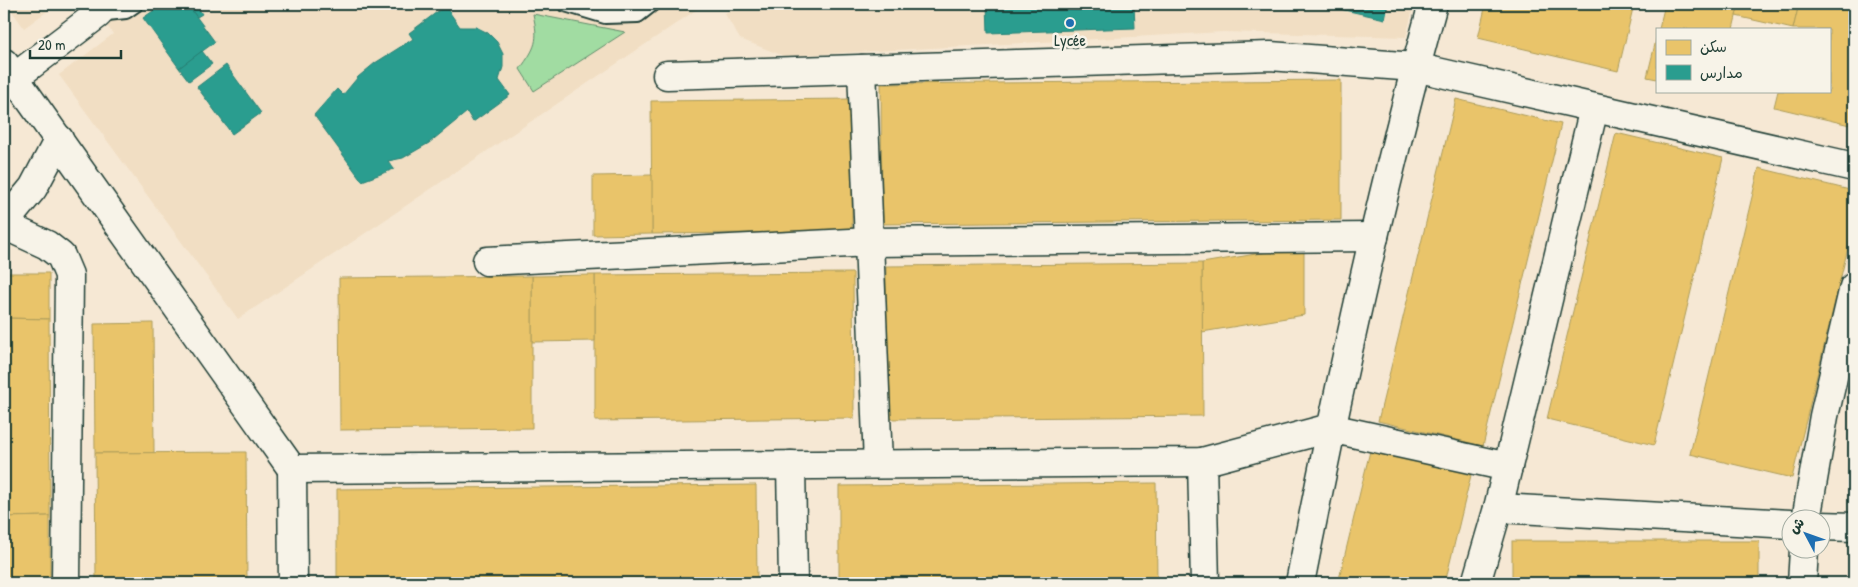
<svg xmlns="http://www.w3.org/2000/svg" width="1858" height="587" viewBox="0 0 1858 587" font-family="'Patrick Hand','Playpen Sans Arabic',sans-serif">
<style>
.built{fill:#f1dec3}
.green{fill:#a1dca2;stroke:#608c6b}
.homes{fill:#e9c46a;stroke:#ac9c5a}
.schools{fill:#2a9d8f;stroke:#278074}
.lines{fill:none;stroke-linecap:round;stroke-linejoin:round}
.service-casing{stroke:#1f3d34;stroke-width:18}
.minor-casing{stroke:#1f3d34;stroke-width:31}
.secondary-casing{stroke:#1f3d34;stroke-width:31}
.service{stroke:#f7f3e8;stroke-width:14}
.minor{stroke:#f7f3e8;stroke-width:28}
.secondary{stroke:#f7f3e8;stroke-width:28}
.poi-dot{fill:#1f6fb2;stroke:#f7f3e8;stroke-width:2}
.labels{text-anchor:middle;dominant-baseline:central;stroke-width:5;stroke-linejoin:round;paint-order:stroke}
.poi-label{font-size:16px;fill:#1f3d34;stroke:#f7f3e8}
</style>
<rect width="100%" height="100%" fill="#f6e8d4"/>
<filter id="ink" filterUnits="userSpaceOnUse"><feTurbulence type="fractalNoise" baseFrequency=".02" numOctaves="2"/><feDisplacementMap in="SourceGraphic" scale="10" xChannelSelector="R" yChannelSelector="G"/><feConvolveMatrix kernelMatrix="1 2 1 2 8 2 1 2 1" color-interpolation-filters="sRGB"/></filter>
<g filter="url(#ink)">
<g class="built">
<path d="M 7,4 L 57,4 L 24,28 Z"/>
<path d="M 91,4 L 705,4 L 238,319 L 59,75 L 113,34 Z"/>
<path d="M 739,4 L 1414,4 L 1406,37 L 1223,32 L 784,56 L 740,39 L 725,14 Z"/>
</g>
<path class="green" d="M 533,14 L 625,32 L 534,91 L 520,69 C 536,47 539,41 533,14 Z"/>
<g class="homes">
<path d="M 1486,4 L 1634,4 L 1618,71 L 1478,38 Z"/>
<path d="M 1665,4 L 1739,4 L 1733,29 L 1659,29 Z"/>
<path d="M 1739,4 L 1799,4 L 1793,29 L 1736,16 Z"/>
<path d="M 1799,4 L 1854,4 L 1854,126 L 1774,107 L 1778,91 L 1829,91 L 1829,29 L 1793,29 Z"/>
<path d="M 1657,36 L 1657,79 L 1647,77 Z"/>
<path d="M 1341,80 L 1341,220 L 882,224 L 881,84 Z"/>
<path d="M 852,99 L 852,232 L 652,234 L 651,101 Z"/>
<path d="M 1456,99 L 1561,124 L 1483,446 L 1378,421 Z"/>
<path d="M 1616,133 L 1723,158 L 1654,445 L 1547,419 Z"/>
<path d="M 1759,168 L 1854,191 L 1854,223 L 1792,478 L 1690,454 Z"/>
<path d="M 652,175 L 652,234 L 593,235 L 593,176 Z"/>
<path d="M 1304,246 L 1304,315 L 1202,332 L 1202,263 Z"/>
<path d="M 1202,263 L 1203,416 L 886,419 L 886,266 Z"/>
<path d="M 4,273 L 49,273 L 49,319 L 4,318 Z"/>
<path d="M 853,273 L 854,418 L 595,421 L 595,275 Z"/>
<path d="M 595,275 L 595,341 L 532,342 L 532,276 Z"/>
<path d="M 532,276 L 532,428 L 340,430 L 339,278 Z"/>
<path d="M 4,318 L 49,319 L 50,516 L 4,517 Z"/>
<path d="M 153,323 L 154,453 L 95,453 L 94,324 Z"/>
<path d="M 1371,447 L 1472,471 L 1445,583 L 1338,583 Z"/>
<path d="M 246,452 L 247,583 L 96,583 L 95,453 Z"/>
<path d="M 1156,483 L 1157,583 L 839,583 L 839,486 Z"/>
<path d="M 756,485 L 757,583 L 337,583 L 337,489 Z"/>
<path d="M 50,516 L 50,583 L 4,583 L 4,517 Z"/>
<rect x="1512" y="541" width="247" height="42"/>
</g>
<g class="schools">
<path d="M 163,4 L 187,4 L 215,42 L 179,68 L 143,18 Z"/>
<path d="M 187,4 L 195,4 L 202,14 L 197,17 Z"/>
<path d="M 987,4 L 1134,4 L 1135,28 L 988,33 Z"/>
<path d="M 1317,4 L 1388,4 L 1385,19 Z"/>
<path d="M 445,6 L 460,27 L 476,27 L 488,33 L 497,42 L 503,54 L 503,67 L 499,80 L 510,95 L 473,122 L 467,112 L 429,143 L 403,158 L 388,161 L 394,169 L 362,181 L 314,115 L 337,89 L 343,95 L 358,77 L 375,63 L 413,39 L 409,33 Z"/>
<path d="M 202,51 L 212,64 L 189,81 L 179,68 Z"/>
<path d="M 226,65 L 261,113 L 232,134 L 197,87 Z"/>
</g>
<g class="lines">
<defs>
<g id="service">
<path d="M 565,4 L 605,16 L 638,15 L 652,4"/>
<path d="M 98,14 L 126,11 L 136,4"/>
</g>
<g id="minor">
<path d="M 4,63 L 292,469 L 1202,462 L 1330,428 L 1508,467"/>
<path d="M 862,69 L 878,464"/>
<path d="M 667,75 L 1270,56 L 1415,67 L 1854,167"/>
<path d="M 15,77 L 98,14 L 102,4"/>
<path d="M 4,223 L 33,188 L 59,139"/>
<path d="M 4,225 L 47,245 L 61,256 L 69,275 L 66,583"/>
<path d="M 487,261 L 870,242 L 1374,237"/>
<path d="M 1202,462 L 1205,583"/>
<path d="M 791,465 L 793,583"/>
<path d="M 292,469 L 293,583"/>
<path d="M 1498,508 L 1790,524"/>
<path d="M 1806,520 L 1824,416 L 1854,287"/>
<path d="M 1820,526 L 1854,527"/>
<path d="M 1476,583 L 1498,508 L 1594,108"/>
<path d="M 1802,583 L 1804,550"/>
</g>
<path id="secondary" d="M 1300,583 C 1338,389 1380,195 1433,4"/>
</defs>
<use href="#service" class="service-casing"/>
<use href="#minor" class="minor-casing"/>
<use href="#secondary" class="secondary-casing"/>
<use href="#service" class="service"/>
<use href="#minor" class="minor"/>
<use href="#secondary" class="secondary"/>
</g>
</g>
<circle class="poi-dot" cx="1070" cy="23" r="5"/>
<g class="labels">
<g class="poi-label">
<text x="1070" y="40">Lycée</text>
</g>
</g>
<rect width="1858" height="587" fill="none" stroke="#f7f3e8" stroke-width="20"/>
<rect x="10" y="10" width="1838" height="567" fill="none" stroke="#1f3d34" stroke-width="2" filter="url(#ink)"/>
<rect x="1656" y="28" width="175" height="65" fill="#f7f3e8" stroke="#a1aaa0"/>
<rect x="1666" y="40" width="25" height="15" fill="#e9c46a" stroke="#a1aaa0"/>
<text x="1700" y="52" font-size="15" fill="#1f3d34">سكن</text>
<rect x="1666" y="65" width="25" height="15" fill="#2a9d8f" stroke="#a1aaa0"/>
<text x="1700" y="78" font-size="15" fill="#1f3d34">مدارس</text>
<g transform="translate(1806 534) rotate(311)"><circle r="24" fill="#f7f3e8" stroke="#a1aaa0"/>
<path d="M0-4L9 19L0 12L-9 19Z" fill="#1f6fb2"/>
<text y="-8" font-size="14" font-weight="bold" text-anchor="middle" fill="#1f3d34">ش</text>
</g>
<path d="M30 50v8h91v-8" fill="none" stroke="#1f3d34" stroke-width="2.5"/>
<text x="38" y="50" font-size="15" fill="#1f3d34" stroke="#f7f3e8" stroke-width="4" paint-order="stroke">20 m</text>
</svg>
